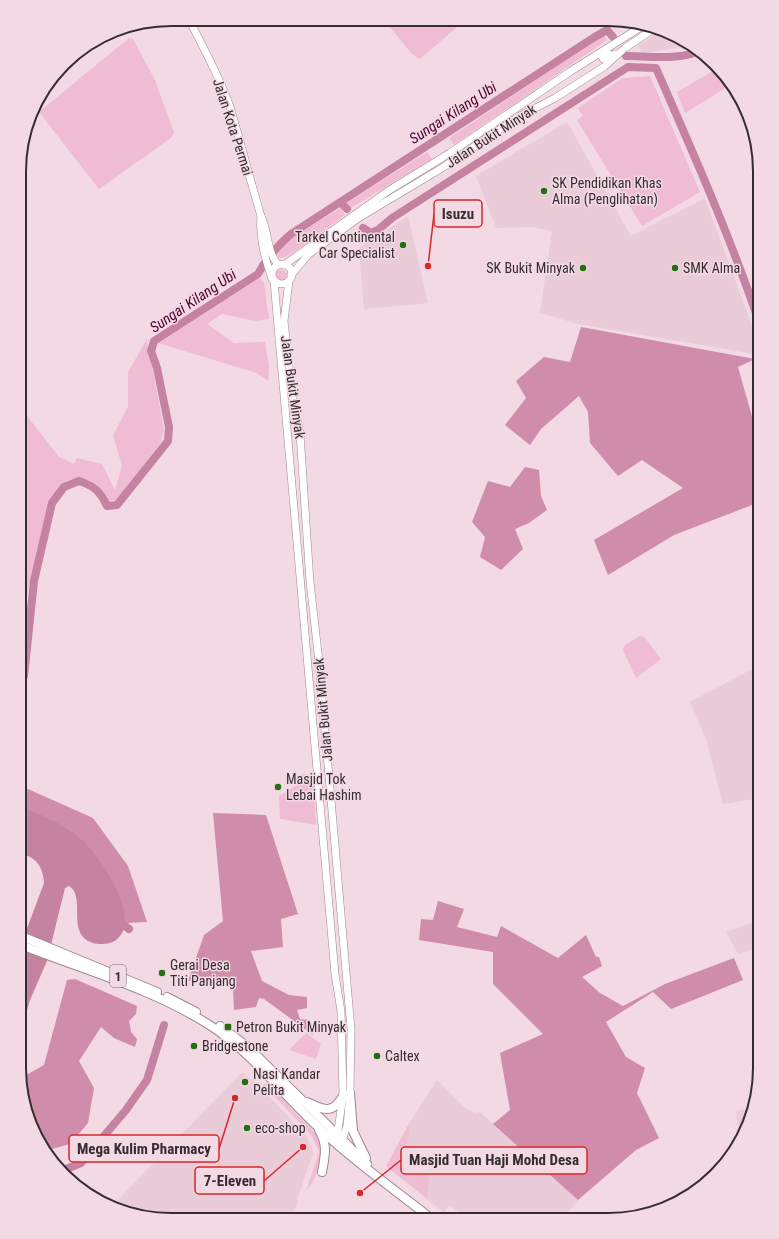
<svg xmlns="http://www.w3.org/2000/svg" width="779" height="1239" viewBox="0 0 779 1239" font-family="'Roboto Condensed',sans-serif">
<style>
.built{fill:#eacbd8}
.green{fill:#f0bcd3}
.forest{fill:#d08cab}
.water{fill:#c582a1}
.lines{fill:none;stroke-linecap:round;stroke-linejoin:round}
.stream{stroke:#c582a1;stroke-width:1.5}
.river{stroke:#c582a1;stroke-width:8}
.secondary-casing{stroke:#9e8891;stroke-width:8}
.trunk-casing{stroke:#9e8891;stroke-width:10}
.secondary{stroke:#fff;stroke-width:7}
.trunk{stroke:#fff;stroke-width:8}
.poi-dot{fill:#237014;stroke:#f2d9e3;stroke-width:1.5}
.labels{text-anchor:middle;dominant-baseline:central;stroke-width:3;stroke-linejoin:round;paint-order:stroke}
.shield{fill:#f2d9e3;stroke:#6e6166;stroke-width:1}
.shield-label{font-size:13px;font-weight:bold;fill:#362d30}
.street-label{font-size:14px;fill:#362d30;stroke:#f2d9e3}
.poi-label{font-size:14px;fill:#362d30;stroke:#f2d9e3;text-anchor:start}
.water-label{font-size:15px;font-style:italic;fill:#510031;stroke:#f2d9e3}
.rim{fill:none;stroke:#362d30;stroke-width:2}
.leader{fill:none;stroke:#d62828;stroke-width:1.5}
.callout-dot{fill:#d62828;stroke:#f2d9e3;stroke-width:1.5}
.callout{fill:#f2d9e3;stroke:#d62828;stroke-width:1.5}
.callout-label{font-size:15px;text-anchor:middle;font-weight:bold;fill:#362d30}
</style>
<rect width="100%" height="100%" fill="#f2d9e3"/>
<g class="built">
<path d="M 663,30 L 666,31 L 692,46 L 642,53 L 638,46 Z"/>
<path d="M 567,122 L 631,236 L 705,198 L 760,348 L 760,355 L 578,324 L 540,313 L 552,231 L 531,227 L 496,228 L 476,176 Z"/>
<path d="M 408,216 L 428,303 L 364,309 L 359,248 Z"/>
<path d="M 760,665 L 760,798 L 723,804 L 706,739 L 690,702 Z"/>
<path d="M 760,920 L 760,947 L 738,954 L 726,932 Z"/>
<path d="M 242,1072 L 258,1085 L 293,1122 L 306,1136 L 311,1146 L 313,1154 L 298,1196 L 296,1208 L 291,1219 L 166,1219 L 161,1214 L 156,1219 L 152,1219 L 111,1207 Z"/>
<path d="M 437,1080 L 465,1108 L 475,1113 L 480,1112 L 578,1200 L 562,1220 L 470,1220 L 449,1205 L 444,1213 L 386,1166 L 410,1122 Z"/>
<path d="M 753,1107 L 748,1126 L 739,1141 L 736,1111 Z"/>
</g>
<g class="green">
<path d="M 384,20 L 465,20 L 420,59 L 412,54 Z"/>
<path d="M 604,35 L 607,40 L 454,145 L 449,138 Z"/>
<path d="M 129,38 L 133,39 L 155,80 L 174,133 L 171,138 L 99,189 L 39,112 Z"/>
<path d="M 718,68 L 732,84 L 685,113 L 677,92 Z"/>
<path d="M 650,76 L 700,192 L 642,226 L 577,120 L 583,116 L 578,108 L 623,78 Z"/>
<path d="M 427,152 L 432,159 L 351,208 L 347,203 Z"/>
<path d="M 340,208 L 345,215 L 294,252 L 285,257 L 279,258 L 277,254 L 281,245 Z"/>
<circle cx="281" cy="275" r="5.5"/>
<path d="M 260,278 L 264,282 L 269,319 L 256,321 L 222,314 L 207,324 L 234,343 L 265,342 L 269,368 L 268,381 L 257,373 L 158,343 Z"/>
<path d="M 147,339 L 148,355 L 152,365 L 164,430 L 161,442 L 117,500 L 108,501 C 102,489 97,481 82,479 C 49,473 47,525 41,547 C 39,557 34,568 31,579 C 23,606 21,635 20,663 L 20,407 L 59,457 L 74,464 L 77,458 L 102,464 L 115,490 L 122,466 L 113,435 L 128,407 L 128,372 Z"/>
<path d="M 640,636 L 645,638 L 661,659 L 636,678 L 623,650 L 625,645 Z"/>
<path d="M 306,774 L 314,786 L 316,825 L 280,819 L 279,796 L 297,785 L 293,776 Z"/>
<path d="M 306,1033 L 321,1044 L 316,1059 L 289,1050 Z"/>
<path d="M 266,1083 L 269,1083 L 281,1095 L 291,1109 L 323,1140 C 322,1159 319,1175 306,1191 L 319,1152 L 312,1136 L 264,1085 Z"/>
<path d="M 410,1122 L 405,1160 L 439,1161 L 430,1171 L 427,1198 L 386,1166 Z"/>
</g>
<g class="forest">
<path d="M 581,327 L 755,359 L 738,367 L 760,445 L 760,502 L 674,535 L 608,575 L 594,540 L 683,488 L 642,460 L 618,476 L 590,443 L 588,412 L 579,396 L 541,429 L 530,445 L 505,425 L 526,398 L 516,381 L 544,357 L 570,362 Z"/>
<path d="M 525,467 L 539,470 L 541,496 L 547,510 L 529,523 L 515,529 L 523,549 L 501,570 L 480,557 L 485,537 L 472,522 L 488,481 L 510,487 Z"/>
<path d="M 19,785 L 93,818 L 128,866 L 147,922 L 125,923 L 123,907 L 71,831 L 50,819 L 19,807 Z"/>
<path d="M 213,813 L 266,815 L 298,914 L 281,919 L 283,947 L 251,951 L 262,981 L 289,995 L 307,997 L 307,1008 L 297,1010 L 300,1019 L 309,1020 L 313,1035 L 264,999 L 259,998 L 256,1007 L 234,1010 L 233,989 L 218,978 L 188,981 L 204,935 L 223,921 Z"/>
<path d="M 438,901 L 464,909 L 457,927 L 497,937 L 501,926 L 558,958 L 586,935 L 596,957 L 599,957 L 602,966 L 582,977 L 600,993 L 623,1006 L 665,984 L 734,958 L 743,980 L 671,1009 L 653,992 L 606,1022 L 626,1057 L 645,1068 L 637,1093 L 659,1138 L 636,1150 L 578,1200 L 493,1124 L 510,1110 L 500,1053 L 543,1034 L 493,984 L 493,952 L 419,940 L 421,919 L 433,920 Z"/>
<path d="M 75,979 L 137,1006 L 136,1014 L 129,1021 L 131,1032 L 137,1039 L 135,1047 L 114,1038 L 101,1027 L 79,1061 L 94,1088 L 88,1123 L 70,1144 L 45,1151 L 31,1126 L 21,1078 L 44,1065 L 67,980 Z"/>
</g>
<path class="water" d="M 19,807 C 44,815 70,826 88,846 C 103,863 143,920 116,940 C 111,944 100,945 93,943 C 65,934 87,897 69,886 L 65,888 L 47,961 L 30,1000 L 19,1038 L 19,950 L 44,883 C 43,866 36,857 19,853 Z"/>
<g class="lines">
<path class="stream" d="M 607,30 L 607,26 L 618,20"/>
<g class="river">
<path d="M 626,56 C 645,56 684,61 700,50"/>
<path d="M 341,203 L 347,209"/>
<path d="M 363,228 L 371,233 L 378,230 L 392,218 L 628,67 L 656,68 C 693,153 731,238 760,325"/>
<path d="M 20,682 L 24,676 L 34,581 L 52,503 L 64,487 L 79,481 C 94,486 100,491 107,506 L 117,505 L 168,441 L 169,427 L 157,368 L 151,351 L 154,341 L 258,274 C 267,257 277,246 291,234 L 593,38 L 607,30 L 613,37"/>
<path d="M 117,920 L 129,929"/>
<path d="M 61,1171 L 81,1163 L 126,1110 L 147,1080 L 164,1025"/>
</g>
<defs>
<g id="secondary">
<path d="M 189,19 C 203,48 220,77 230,107 C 241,143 250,180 261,216 C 269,232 266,250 278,265"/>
<path d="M 607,51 L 602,56 L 603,59 L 615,54"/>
<path d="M 261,216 C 259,238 265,258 272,279"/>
<circle cx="282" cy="274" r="10"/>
<path d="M 284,265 L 388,191 L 450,153 L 571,71 L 644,25"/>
<path d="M 291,275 L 309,254 L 360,217 L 442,168 L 520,116 L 555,98 L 605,66 L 625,48 L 655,28"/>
<path d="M 274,281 L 335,974 L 341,1011 L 343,1096 L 337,1137"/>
<path d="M 289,281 L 284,321 L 292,394 L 300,434 L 310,582 L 319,662 L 351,1029 L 350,1093 L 347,1126 L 341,1143"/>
</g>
<g id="trunk">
<path d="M 19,935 L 157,992"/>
<path d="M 19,944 C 83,970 152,988 211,1026 C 251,1052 281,1092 316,1125 C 352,1160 394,1189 433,1220"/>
<path d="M 167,997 L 196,1012"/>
<path d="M 220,1026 L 249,1048 L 367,1164"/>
<path d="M 350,1093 L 353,1131 L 366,1158"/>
<path d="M 307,1102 C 324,1110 332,1115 343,1096"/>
<path d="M 319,1130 C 328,1145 325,1156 322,1172"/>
</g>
</defs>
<use href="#secondary" class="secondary-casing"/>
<use href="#trunk" class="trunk-casing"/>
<use href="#secondary" class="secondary"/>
<use href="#trunk" class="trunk"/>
</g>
<g class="poi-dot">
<circle cx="544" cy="191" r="4"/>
<circle cx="403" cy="245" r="4"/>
<circle cx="583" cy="268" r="4"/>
<circle cx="675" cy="268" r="4"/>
<circle cx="278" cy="787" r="4"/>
<circle cx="162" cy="973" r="4"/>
<rect x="224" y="1023" width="8" height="8" rx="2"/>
<circle cx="194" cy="1046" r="4"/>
<circle cx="377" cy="1056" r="4"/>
<circle cx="245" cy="1082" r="4"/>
<circle cx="247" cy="1128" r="4"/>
</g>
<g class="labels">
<rect class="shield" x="110" y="965" width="16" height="22" rx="3"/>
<g class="shield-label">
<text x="118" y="976">1</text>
</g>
<g class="street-label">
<text transform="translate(233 127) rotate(72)">Jalan Kota Permai</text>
<text transform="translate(491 136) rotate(-33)">Jalan Bukit Minyak</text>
<text transform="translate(293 387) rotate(82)">Jalan Bukit Minyak</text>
<text transform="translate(323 710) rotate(-95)">Jalan Bukit Minyak</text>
</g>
<g class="poi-label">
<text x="552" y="183">SK Pendidikan Khas<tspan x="552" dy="16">Alma (Penglihatan)</tspan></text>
<text x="395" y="237" text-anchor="end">Tarkel Continental<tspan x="395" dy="16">Car Specialist</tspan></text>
<text x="575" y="268" text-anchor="end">SK Bukit Minyak</text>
<text x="683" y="268">SMK Alma</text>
<text x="286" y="779">Masjid Tok<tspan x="286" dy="16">Lebai Hashim</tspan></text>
<text x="170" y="965">Gerai Desa<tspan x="170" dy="16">Titi Panjang</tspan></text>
<text x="236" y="1027">Petron Bukit Minyak</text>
<text x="202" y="1046">Bridgestone</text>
<text x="385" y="1056">Caltex</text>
<text x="253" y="1074">Nasi Kandar<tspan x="253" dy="16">Pelita</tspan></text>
<text x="255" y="1128">eco-shop</text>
</g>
<g class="water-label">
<text transform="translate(453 113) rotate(-33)">Sungai Kilang Ubi</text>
<text transform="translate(193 301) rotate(-34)">Sungai Kilang Ubi</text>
</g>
</g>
<path d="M0 0H779V1239H0ZM171 26H608A145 145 0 0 1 753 171V1068A145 145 0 0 1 608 1213H171A145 145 0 0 1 26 1068V171A145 145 0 0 1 171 26Z" fill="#f2d9e3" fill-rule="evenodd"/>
<path class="rim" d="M171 26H608A145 145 0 0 1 753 171V1068A145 145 0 0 1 608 1213H171A145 145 0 0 1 26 1068V171A145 145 0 0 1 171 26Z"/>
<path class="leader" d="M428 266L434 214M235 1098L219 1149M360 1193L401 1160M303 1147L264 1181"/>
<g class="callout-dot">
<circle cx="428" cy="266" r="4"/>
<circle cx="235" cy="1098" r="4"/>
<circle cx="360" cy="1193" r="4"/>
<circle cx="303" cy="1147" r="4"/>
</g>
<g class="callout">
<rect x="434" y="200" width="48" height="27" rx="4"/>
<rect x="69" y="1135" width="150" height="27" rx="4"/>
<rect x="401" y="1147" width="186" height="27" rx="4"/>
<rect x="195" y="1167" width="69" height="27" rx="4"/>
</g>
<g class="callout-label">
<text x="458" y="219">Isuzu</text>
<text x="144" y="1154">Mega Kulim Pharmacy</text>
<text x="494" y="1165">Masjid Tuan Haji Mohd Desa</text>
<text x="230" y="1186">7-Eleven</text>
</g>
</svg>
